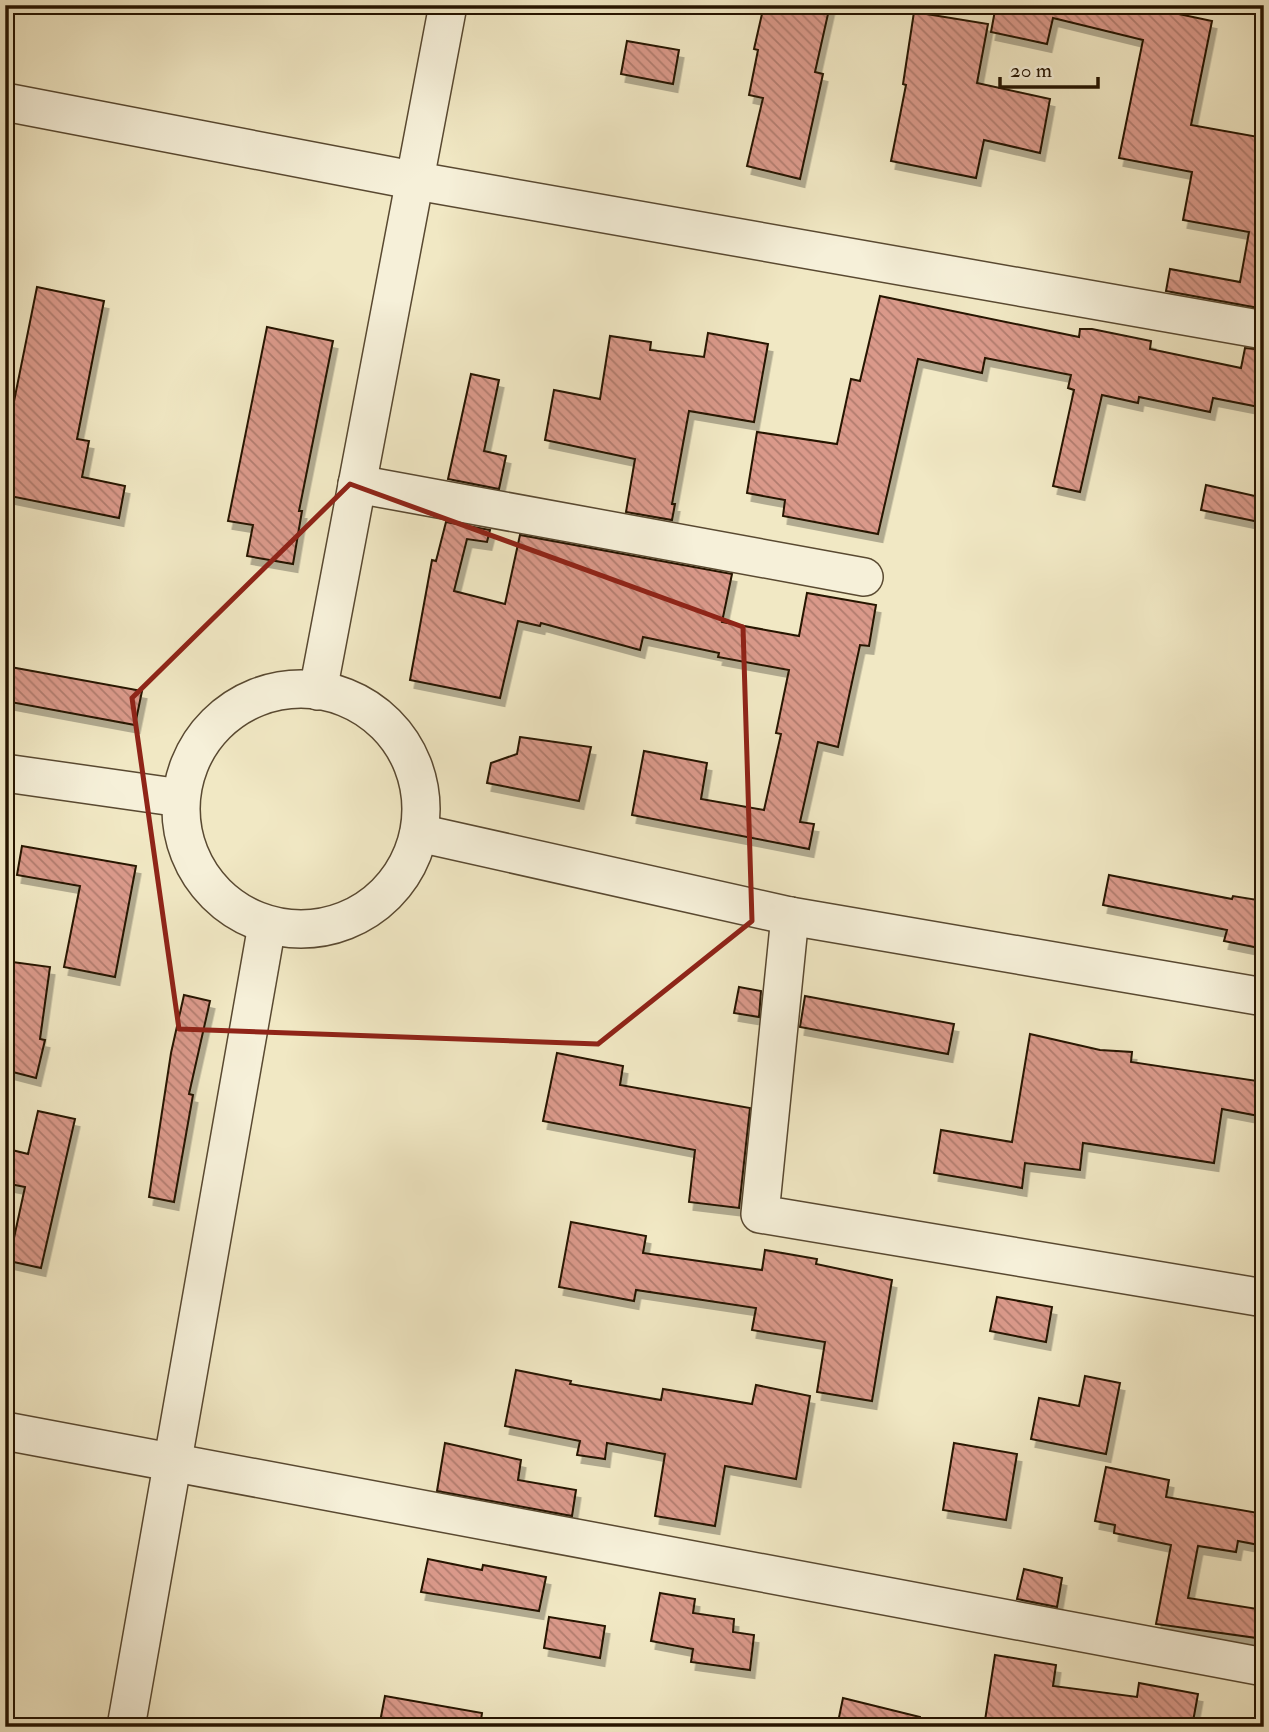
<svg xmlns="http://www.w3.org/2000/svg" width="1269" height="1732" viewBox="0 0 1269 1732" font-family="'IM FELL Double Pica',serif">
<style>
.building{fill:url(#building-back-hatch);stroke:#261400;stroke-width:2;filter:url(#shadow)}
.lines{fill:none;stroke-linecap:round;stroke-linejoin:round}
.street-casing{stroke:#594931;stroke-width:40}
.street{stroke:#f6f0d9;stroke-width:37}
.marked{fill:none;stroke:#8f2418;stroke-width:5;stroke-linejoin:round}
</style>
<defs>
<pattern id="building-back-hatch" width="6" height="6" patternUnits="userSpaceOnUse" patternTransform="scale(1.75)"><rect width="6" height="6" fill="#da998a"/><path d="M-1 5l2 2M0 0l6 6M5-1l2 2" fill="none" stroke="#b17c6e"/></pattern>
<filter id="shadow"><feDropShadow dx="4.5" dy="8" stdDeviation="0" flood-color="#0004"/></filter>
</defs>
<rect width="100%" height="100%" fill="#f1e8c4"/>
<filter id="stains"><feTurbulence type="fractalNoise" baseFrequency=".00286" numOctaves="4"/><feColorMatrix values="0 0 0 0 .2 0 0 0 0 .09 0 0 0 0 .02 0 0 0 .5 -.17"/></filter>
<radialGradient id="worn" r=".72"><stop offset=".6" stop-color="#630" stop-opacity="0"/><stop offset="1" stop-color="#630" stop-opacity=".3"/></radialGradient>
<g class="building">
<path d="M 764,5 L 830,5 L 815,72 L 823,74 L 800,179 L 747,166 L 763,98 L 749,95 L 758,50 L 754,49 Z"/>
<path d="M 996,5 L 1136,5 L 1212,21 L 1191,125 L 1264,138 L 1264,309 L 1166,291 L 1170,269 L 1240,282 L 1249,232 L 1183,220 L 1192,172 L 1119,158 L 1143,40 L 1053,18 L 1047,44 L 991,32 Z"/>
<path d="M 914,12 L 988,24 L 977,83 L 1050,99 L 1040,153 L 984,140 L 976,178 L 891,161 L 906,85 L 903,84 Z"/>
<path d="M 627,41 L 679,50 L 673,84 L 621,74 Z"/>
<path d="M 37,287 L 104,301 L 77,439 L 89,441 L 82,477 L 125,486 L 119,518 L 5,495 L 5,446 Z"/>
<path d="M 880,296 L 1079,337 L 1080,329 L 1092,329 L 1151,341 L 1150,349 L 1241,368 L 1245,348 L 1264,350 L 1264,408 L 1213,398 L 1210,412 L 1139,397 L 1138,403 L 1102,395 L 1080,492 L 1053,486 L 1074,390 L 1068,388 L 1071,375 L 985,358 L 982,373 L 918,359 L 878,534 L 783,516 L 785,500 L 747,493 L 757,432 L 837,444 L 851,379 L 860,381 Z"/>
<path d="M 267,327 L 333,341 L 299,511 L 302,511 L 293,564 L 247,556 L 253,525 L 228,521 Z"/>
<path d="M 708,333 L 768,344 L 754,422 L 689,411 L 672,504 L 675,504 L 672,520 L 626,512 L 635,459 L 545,440 L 554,390 L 600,399 L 610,336 L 651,342 L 650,350 L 704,357 Z"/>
<path d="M 471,374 L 499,380 L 484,451 L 506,456 L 499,489 L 448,479 Z"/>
<path d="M 1206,485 L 1264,498 L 1264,523 L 1201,510 Z"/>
<path d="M 446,522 L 490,530 L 487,542 L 467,539 L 454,591 L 505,604 L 520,535 L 732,574 L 722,622 L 799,636 L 807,593 L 876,605 L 869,646 L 860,645 L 838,747 L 818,742 L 800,822 L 814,824 L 809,849 L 632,815 L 644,751 L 707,763 L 701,799 L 764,810 L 781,734 L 776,733 L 789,670 L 718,657 L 719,653 L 643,637 L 640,650 L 541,623 L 540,626 L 518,621 L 500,698 L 410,680 L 432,560 L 436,561 Z"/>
<path d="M 5,666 L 142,691 L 135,725 L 5,701 Z"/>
<path d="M 520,737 L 591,747 L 579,801 L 487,783 L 491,763 L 517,754 Z"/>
<path d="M 22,846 L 136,866 L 115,977 L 64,967 L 80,886 L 17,875 Z"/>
<path d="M 1109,875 L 1232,899 L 1233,896 L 1264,901 L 1264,949 L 1224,941 L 1227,930 L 1103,905 Z"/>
<path d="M 5,961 L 50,967 L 40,1039 L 45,1040 L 36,1078 L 5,1070 Z"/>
<path d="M 739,987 L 761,991 L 759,1017 L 734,1013 Z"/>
<path d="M 184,995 L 210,1001 L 189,1094 L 193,1095 L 174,1202 L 149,1197 L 171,1053 Z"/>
<path d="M 805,996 L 954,1024 L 948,1054 L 800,1027 Z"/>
<path d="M 1030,1034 L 1100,1050 L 1132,1052 L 1131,1062 L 1264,1082 L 1264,1117 L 1222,1109 L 1214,1163 L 1083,1143 L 1080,1170 L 1025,1163 L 1022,1188 L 934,1173 L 941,1130 L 1012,1142 Z"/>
<path d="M 557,1053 L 623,1066 L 620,1085 L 750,1108 L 739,1208 L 689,1202 L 695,1150 L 543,1121 Z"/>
<path d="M 38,1111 L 75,1119 L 41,1268 L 9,1261 L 25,1187 L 5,1183 L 12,1150 L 28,1154 Z"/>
<path d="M 571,1222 L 646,1236 L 643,1253 L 762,1270 L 765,1250 L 817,1259 L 816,1264 L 892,1280 L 872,1401 L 817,1392 L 825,1342 L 752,1330 L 756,1308 L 636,1290 L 634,1301 L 559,1287 Z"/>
<path d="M 997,1297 L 1052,1307 L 1046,1342 L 990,1331 Z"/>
<path d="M 516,1370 L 571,1381 L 570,1384 L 661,1400 L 663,1389 L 752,1404 L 756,1385 L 810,1396 L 796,1479 L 725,1466 L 715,1526 L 655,1516 L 665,1454 L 607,1443 L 605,1459 L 577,1455 L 580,1441 L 505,1426 Z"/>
<path d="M 1085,1376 L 1120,1383 L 1106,1454 L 1031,1439 L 1039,1398 L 1079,1406 Z"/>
<path d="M 445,1443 L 521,1460 L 518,1480 L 576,1490 L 572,1516 L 437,1491 Z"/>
<path d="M 954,1443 L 1017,1454 L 1006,1520 L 943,1510 Z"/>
<path d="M 1106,1467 L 1169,1480 L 1166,1497 L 1264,1514 L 1264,1546 L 1238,1541 L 1236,1552 L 1198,1546 L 1188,1598 L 1264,1610 L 1264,1639 L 1156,1624 L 1171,1545 L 1114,1533 L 1115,1525 L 1095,1521 Z"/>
<path d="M 428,1559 L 482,1570 L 483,1565 L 546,1577 L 539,1611 L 421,1592 Z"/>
<path d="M 1024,1569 L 1062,1578 L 1057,1607 L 1017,1599 Z"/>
<path d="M 660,1593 L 695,1599 L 693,1613 L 734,1619 L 733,1632 L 754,1635 L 750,1670 L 691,1662 L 693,1649 L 651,1641 Z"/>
<path d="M 549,1617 L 605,1626 L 600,1658 L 544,1648 Z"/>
<path d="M 995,1655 L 1056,1665 L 1053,1686 L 1137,1697 L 1139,1683 L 1198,1694 L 1192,1727 L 1074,1727 L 1047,1723 L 1047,1727 L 984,1727 Z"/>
<path d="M 385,1696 L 482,1713 L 480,1727 L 379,1727 Z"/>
<path d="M 843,1698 L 920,1717 L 919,1727 L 837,1727 Z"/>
</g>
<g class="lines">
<defs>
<g id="street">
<path d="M 5,102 L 417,181 L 1264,330"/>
<path d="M 357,484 L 864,577"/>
<circle cx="301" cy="809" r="120"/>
<path d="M 318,691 L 448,5"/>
<path d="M 5,773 L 181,798"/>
<path d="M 419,833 L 790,916 L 1264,997"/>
<path d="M 790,916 L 760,1214 L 1264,1298"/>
<path d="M 5,1431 L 1264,1667"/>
<path d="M 126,1727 L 267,925"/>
</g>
</defs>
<use href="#street" class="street-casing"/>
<use href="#street" class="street"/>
</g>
<path class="marked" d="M 350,484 L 743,627 L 752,921 L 598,1044 L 179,1029 L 132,698 Z"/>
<rect width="1269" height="1732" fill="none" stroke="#f1e8c4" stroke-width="28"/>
<rect x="7" y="7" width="1255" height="1718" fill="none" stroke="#261400" stroke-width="3.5"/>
<rect x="14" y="14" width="1241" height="1704" fill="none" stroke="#261400" stroke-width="2"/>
<path d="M1000 77v10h98v-10" fill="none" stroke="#261400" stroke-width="3.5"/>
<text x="1010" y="77" font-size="21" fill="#261400" stroke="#f6f0d9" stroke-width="5" paint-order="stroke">20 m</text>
<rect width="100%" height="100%" filter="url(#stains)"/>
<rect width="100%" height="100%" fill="url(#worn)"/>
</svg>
